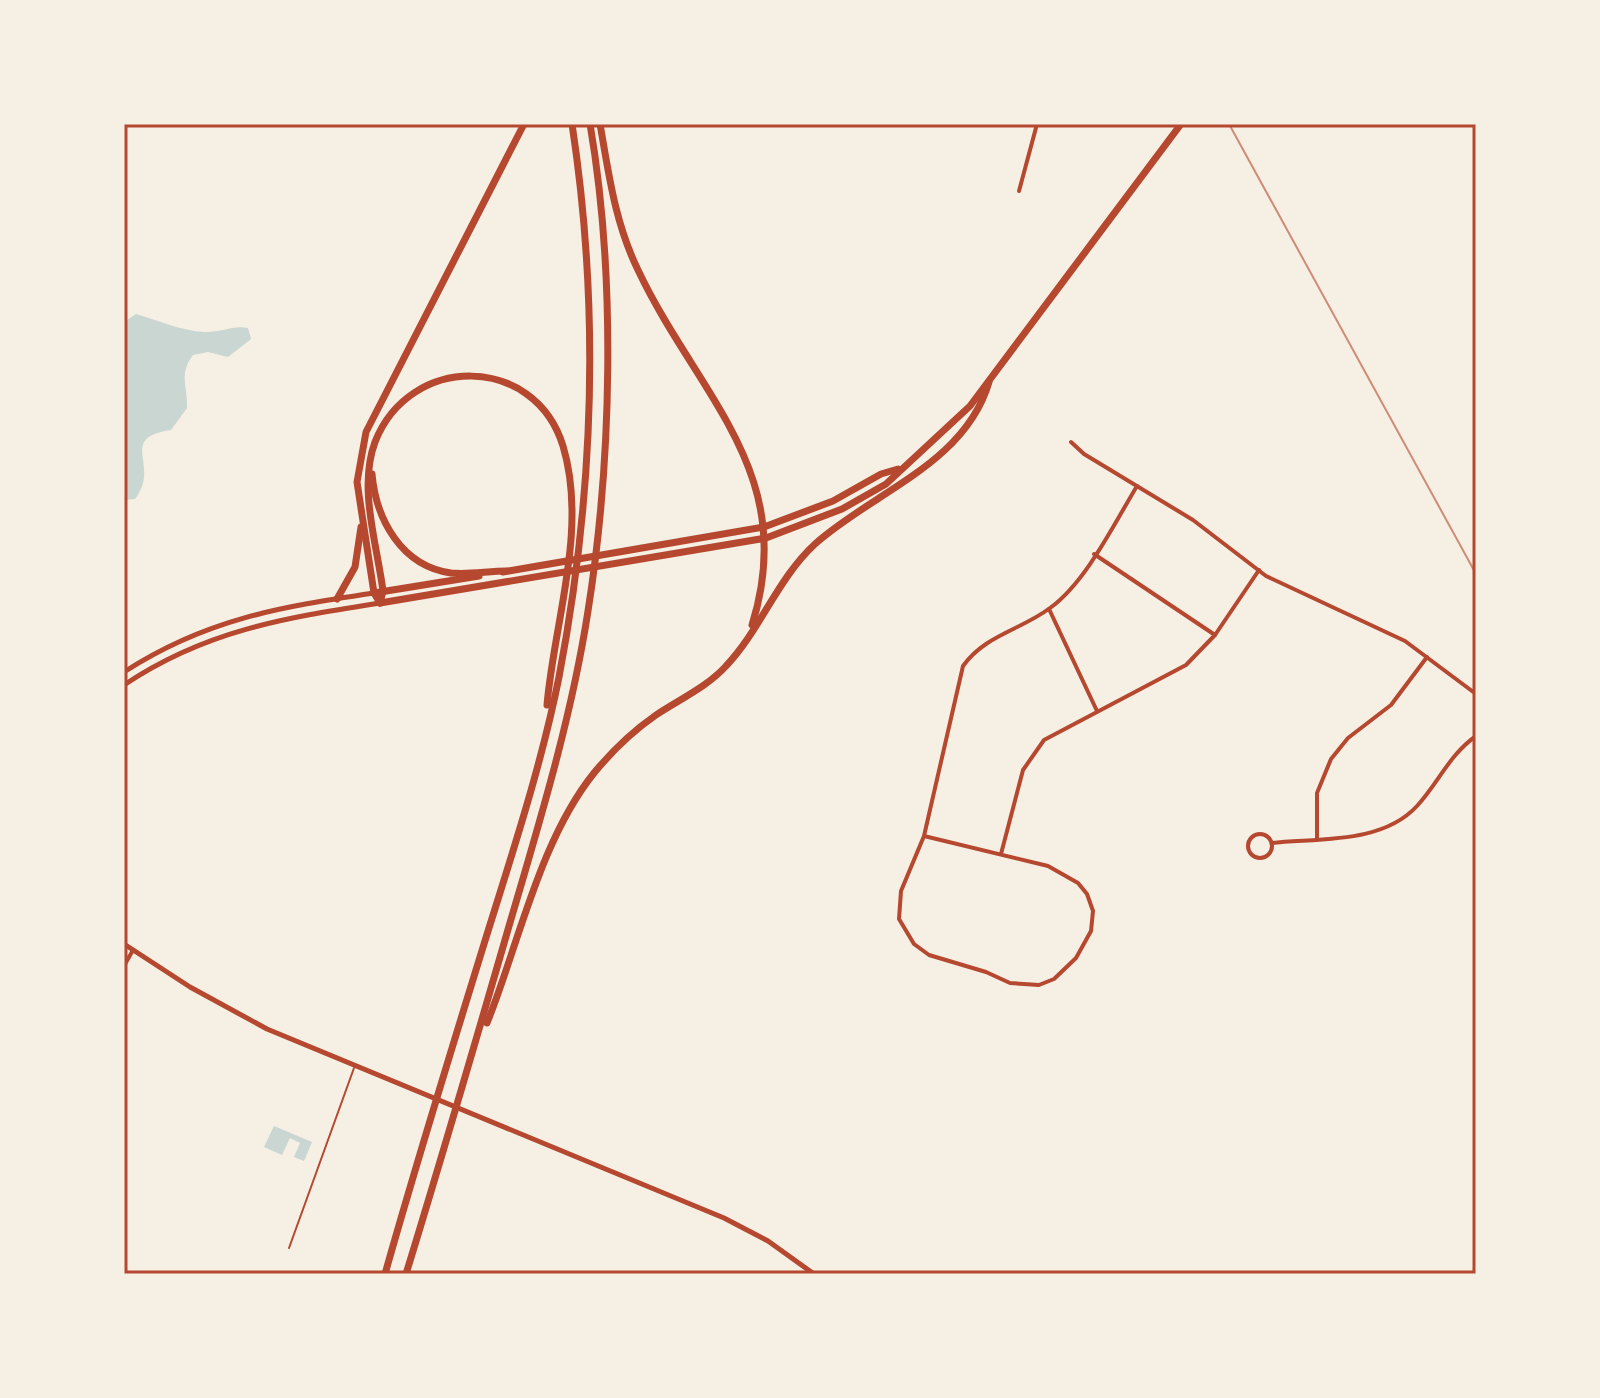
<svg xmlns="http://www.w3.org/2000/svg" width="1600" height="1398" viewBox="0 0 1600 1398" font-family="Rubik,sans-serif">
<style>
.water{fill:#c9d6d2}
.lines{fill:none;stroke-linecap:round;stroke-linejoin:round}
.service{stroke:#b5482f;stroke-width:2}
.minor{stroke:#b5482f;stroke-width:4}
.tertiary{stroke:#b5482f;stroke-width:5}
.trunk{stroke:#b5482f;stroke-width:7}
.motorway{stroke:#b5482f;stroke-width:7}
.rail{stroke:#cf8b77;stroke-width:2}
.neatline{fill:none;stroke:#b5482f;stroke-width:3}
</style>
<rect width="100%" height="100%" fill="#f6efe4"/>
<g class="water">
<path d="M 136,314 C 157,320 182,331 204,332 C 221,333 232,325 248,328 L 251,339 L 228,357 L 208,352 L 193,355 C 178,375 188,386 187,408 L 171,430 C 116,438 162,466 135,499 L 124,500 L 124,322 Z"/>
<path d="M 274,1126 L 312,1142 L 304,1161 L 294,1157 L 300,1143 L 290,1138 L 282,1155 L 264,1147 Z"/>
</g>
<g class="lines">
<path class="service" d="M 289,1248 L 354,1068"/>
<g class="minor">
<path d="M 1019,191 L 1037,124"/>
<path d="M 1071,442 L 1084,454 L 1193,520 L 1266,576 L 1405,641 L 1476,694"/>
<path d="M 1094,554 L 1215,635"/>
<path d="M 1049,609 L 1097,711"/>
<circle cx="1260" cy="846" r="12"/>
<path d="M 924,836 L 1048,866 L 1078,883 L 1087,894 L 1093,911 L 1091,931 L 1076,958 L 1054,979 L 1039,985 L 1010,983 L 986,972 L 929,955 L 914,944 L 899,919 L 901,891 L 924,836 L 963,666 C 985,635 1021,630 1050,608 C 1086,582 1114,524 1137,486"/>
<path d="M 1317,838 L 1317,793 L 1331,759 L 1348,738 L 1391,705 L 1427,657"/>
<path d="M 1272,843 C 1319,838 1382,844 1417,806 C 1439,782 1449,755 1476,736"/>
<path d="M 1001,854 L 1023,770 L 1044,740 L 1186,665 L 1215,635 L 1259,570"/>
<path d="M 124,966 L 133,950"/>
</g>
<g class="tertiary">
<path d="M 124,672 C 206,619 280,607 374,593"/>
<path d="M 124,685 C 206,630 285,618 380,603"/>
<path d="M 124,944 L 190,987 L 267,1029 L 724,1218 L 768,1241 L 814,1274"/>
</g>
<g class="trunk">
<path d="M 503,572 L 764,527 L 833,501 L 881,474 L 898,469"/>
<path d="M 374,593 L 479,576"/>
<path d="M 380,603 L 766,538 L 842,509 L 886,484 L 970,406 L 1181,124"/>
</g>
<g class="motorway">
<path d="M 600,124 C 609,175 615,223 638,270 C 697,395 800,473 752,625"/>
<path d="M 372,474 C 376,519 401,566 451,573 C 469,575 488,571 507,571"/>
<path d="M 337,599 L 355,567 L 361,527"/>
<path d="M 380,603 L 383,591 C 377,544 358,488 375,442 C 410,353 535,354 563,446 C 588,529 554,622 547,705"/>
<path d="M 380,603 L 374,593 L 357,482 L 366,432 L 524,124"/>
<path d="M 487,1023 C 519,943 540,840 594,773 C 612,751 633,731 656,715 C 680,699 707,687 726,666 C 761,629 777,579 815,544 C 873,492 965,464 989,382"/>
<path d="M 385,1274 C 416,1164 450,1054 484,944 C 511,857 541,767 559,677 C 594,494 600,308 572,124"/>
<path d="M 406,1274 C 441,1160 474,1047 507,933 C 538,827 571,721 588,611 C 612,459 616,276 590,124"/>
</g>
<path class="rail" d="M 1229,124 L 1476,574"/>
</g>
<rect width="1600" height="1398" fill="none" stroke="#f6efe4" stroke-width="252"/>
<rect x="126" y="126" width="1348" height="1146" class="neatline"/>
</svg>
